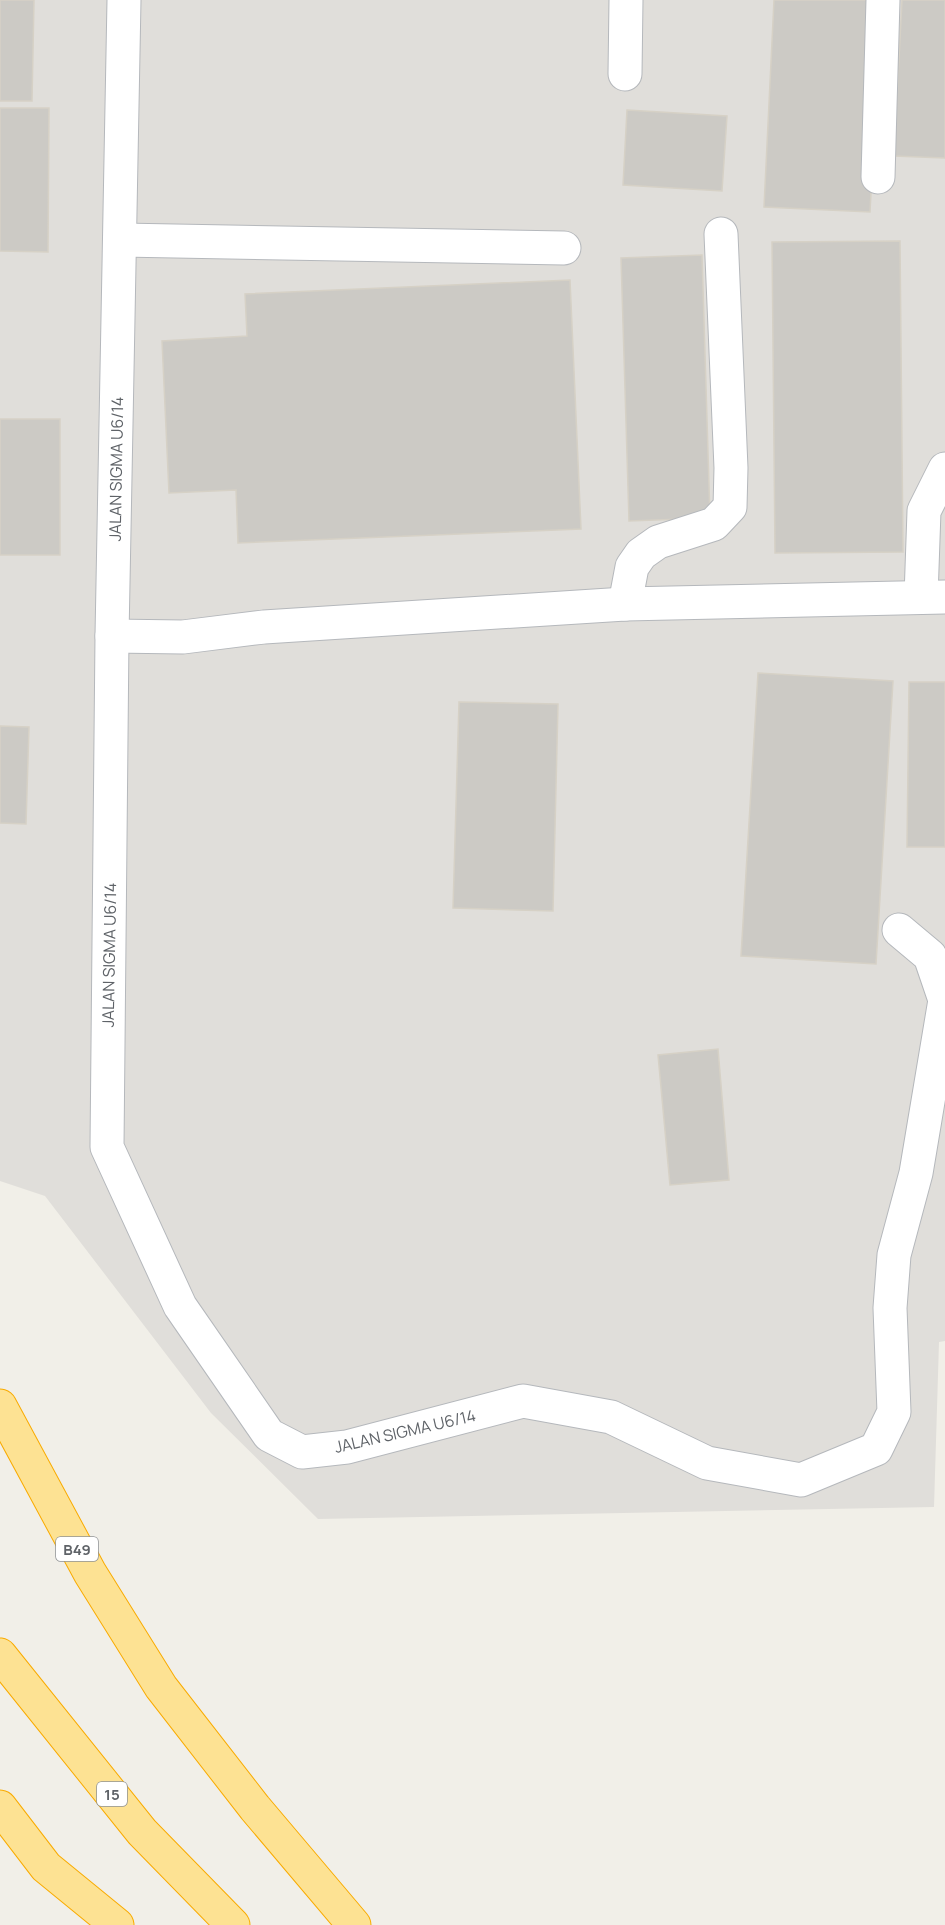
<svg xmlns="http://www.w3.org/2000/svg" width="945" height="1925" viewBox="0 0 945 1925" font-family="Manrope,sans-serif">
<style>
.industrial{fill:#e0deda}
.building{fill:#cccac5;stroke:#d6d1c6;stroke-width:1.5}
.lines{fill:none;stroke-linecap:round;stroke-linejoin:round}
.minor-casing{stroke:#b5b8bc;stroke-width:35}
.highway-casing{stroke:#f9ab00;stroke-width:35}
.minor{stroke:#fff;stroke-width:33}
.highway{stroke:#fde293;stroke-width:33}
.labels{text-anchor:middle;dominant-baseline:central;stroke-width:4.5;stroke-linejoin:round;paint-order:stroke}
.shield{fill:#fff;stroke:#8f9295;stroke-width:1.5}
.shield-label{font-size:15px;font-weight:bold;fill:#5f6368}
.street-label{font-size:16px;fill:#5f6368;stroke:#fff}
</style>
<rect width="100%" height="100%" fill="#f1efe8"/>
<path class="industrial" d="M 0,0 L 945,0 L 945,1341 L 939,1342 L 934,1507 L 318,1519 L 211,1413 L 45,1196 L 0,1181 Z"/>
<g class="building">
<path d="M 0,0 L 34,0 L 32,101 L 0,101 Z"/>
<path d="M 774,0 L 881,0 L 870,212 L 764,207 Z"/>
<path d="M 902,0 L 945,0 L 945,158 L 894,156 Z"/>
<path d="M 0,108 L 49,108 L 48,252 L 0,251 Z"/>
<path d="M 627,110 L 727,116 L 722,191 L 623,185 Z"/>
<path d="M 900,241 L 903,552 L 775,553 L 772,242 Z"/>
<path d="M 702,255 L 710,518 L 629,521 L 621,258 Z"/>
<path d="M 570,280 L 581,529 L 238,543 L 236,490 L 169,493 L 162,341 L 247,336 L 245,294 Z"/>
<rect x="0" y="419" width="60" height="136"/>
<path d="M 758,673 L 893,681 L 876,964 L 741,956 Z"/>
<path d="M 909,682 L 945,682 L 945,847 L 907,847 Z"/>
<path d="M 459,702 L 558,704 L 553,911 L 453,908 Z"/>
<path d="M 0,726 L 29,727 L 26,824 L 0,823 Z"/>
<path d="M 718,1049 L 729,1180 L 670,1185 L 658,1055 Z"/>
</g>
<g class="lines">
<defs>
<g id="minor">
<path d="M 124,0 L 112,636 L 107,1147 L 180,1306 L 269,1435 L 302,1452 L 347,1447 L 523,1401 L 611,1417 L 707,1463 L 801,1480 L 876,1449 L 894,1412 L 890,1308 L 894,1255 L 916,1173 L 945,1000 L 930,956 L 899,930"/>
<path d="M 625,74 L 626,0"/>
<path d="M 878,177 L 883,0"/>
<path d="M 121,240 L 564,248"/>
<path d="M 921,597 L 924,511 L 945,469"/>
<path d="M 625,604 L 632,567 L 641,554 L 658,542 L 714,524 L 730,507 L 731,468 L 721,234"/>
<path d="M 112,636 L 183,637 L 264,627 L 625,604 L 945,597"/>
</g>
<g id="highway">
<path d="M 0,1406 L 90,1573 L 161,1687 L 255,1808 L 354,1925"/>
<path d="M 0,1655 L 142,1832 L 233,1925"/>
<path d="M 0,1807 L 46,1867 L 117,1925"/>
</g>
</defs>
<use href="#minor" class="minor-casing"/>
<use href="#highway" class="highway-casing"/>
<use href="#minor" class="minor"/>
<use href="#highway" class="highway"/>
</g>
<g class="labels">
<g class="shield">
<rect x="56" y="1537" width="42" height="24" rx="4.5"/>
<rect x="97" y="1782" width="30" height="24" rx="4.5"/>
</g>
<g class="shield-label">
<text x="77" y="1549">B49</text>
<text x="112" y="1794">15</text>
</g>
<g class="street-label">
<text transform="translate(116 469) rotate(-89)">JALAN SIGMA U6/14</text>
<text transform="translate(109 955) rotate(-89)">JALAN SIGMA U6/14</text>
<text transform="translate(405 1431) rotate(-13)">JALAN SIGMA U6/14</text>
</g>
</g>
</svg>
